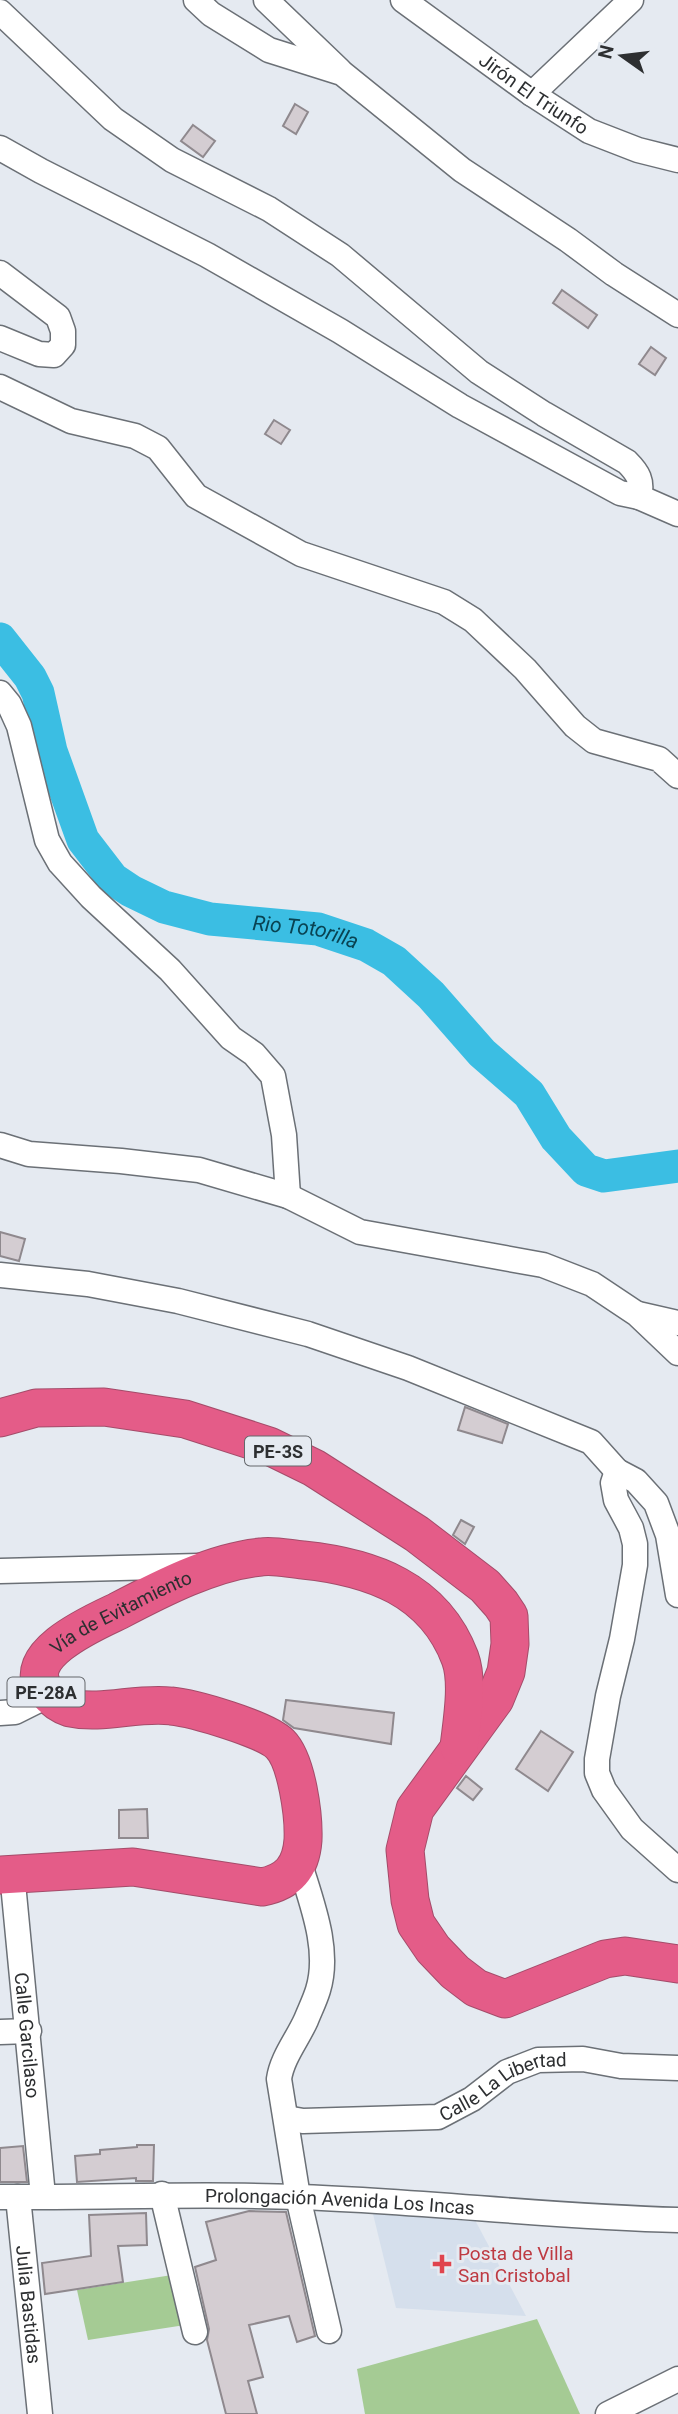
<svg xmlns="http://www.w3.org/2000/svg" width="678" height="2414" viewBox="0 0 678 2414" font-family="Roboto,sans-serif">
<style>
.built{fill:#d5dfec}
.green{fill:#a5cb94}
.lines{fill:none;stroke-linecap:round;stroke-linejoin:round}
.river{stroke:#3bbee3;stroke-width:33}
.building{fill:#d4cdd2;stroke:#8f898e;stroke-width:2}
.minor-casing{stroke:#6b7076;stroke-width:27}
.highway-casing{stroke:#a44c6a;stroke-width:39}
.minor{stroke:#fff;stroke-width:24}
.highway{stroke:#e45c88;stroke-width:37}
.health-dot{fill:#e0444e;stroke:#e5eaf1;stroke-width:2.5}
.labels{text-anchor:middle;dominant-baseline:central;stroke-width:6;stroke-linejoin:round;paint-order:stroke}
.shield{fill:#e5eaf1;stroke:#64676b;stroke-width:2}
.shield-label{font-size:18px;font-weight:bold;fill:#2d2f31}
.street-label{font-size:19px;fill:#2d2f31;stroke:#e5eaf1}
.health-label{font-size:19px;fill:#be3a42;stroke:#e5eaf1;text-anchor:start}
.water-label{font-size:21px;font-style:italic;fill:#094352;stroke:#e5eaf1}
</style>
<rect width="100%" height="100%" fill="#e5eaf1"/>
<path class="built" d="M 373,2214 L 475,2220 L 526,2316 L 396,2308 Z"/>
<g class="green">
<path d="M 172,2275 L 185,2325 L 88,2340 L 77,2290 Z"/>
<path d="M 537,2319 L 580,2414 L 365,2414 L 357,2369 Z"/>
</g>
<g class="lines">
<path class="river" id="s1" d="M 0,639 L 30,677 L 38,693 L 51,751 L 83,840 L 113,879 L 131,891 L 164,907 L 210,919 L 318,929 L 366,945 L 394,961 L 431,995 L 482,1053 L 529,1094 L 556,1138 L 586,1170 L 604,1176 L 678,1166"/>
</g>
<g class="building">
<path d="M 295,104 L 308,112 L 296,134 L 283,126 Z"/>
<path d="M 193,125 L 215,141 L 203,157 L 181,141 Z"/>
<path d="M 562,290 L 597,315 L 588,328 L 553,303 Z"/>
<path d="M 651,347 L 666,358 L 655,375 L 639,364 Z"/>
<path d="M 274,420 L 290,430 L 281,444 L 265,434 Z"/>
<path d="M 0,1232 L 25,1239 L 19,1261 L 0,1256 Z"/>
<path d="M 465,1407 L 508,1424 L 502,1443 L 458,1430 Z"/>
<path d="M 461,1520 L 474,1527 L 465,1544 L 453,1535 Z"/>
<path d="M 286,1700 L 394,1713 L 391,1744 L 294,1728 L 283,1720 Z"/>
<path d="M 541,1731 L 573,1752 L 548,1791 L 516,1769 Z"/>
<path d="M 466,1776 L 482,1789 L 473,1800 L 457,1788 Z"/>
<path d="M 147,1809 L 148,1838 L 119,1838 L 119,1810 Z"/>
<path d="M 137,2145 L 154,2145 L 153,2181 L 136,2181 L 136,2178 L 77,2182 L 75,2156 L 100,2154 L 100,2150 L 137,2147 Z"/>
<path d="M 23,2146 L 27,2182 L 0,2182 L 0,2148 Z"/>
<path d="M 249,2211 L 286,2212 L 315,2336 L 297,2342 L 289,2316 L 249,2325 L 263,2377 L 248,2381 L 257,2414 L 226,2414 L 207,2340 L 209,2329 L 195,2267 L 216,2260 L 206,2222 Z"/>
<path d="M 146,2213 L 147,2245 L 118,2246 L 123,2282 L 45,2294 L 42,2263 L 91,2256 L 89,2215 Z"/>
</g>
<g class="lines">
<defs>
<g id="minor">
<path d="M 196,0 L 211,14 L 269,50 L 342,73 L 462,170 L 568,240 L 614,274 L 678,315"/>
<path d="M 266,0 L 339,70"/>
<path id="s2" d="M 403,0 L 532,94 L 589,131 L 638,150 L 678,160"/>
<path d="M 0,12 L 113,119 L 172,160 L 269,209 L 340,255 L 479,372 L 544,414 L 627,462 C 638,473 643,481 639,497 L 620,493 L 460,406 L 340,331 L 207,255 L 41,171 L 0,148"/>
<path d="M 532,94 L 631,0"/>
<path d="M 0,273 L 58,317 L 63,331 L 63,345 L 54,355 L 39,354 L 0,338"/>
<path d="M 0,387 L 71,421 L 135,436 L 158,448 L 196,496 L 301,554 L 444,602 L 473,620 L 525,669 L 575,726 L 594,741 L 659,759 L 678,776"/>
<path d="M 639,497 L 678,514"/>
<path d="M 0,693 L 9,704 L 19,726 L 47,840 L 60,863 L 91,897 L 170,970 L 231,1038 L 254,1054 L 273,1076 L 284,1135 L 288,1196"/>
<path d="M 0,1145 L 29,1154 L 121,1161 L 199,1170 L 288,1196 L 360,1232 L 543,1265 L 592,1284 L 637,1314 L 678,1353"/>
<path d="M 0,1275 L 88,1284 L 178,1301 L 308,1334 L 408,1368 L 591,1442 L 617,1471 L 636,1481 L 656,1503 L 668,1535 L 678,1595"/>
<path d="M 638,1314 L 678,1323"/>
<path d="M 617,1471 L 613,1483 L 616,1500 L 631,1528 L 635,1544 L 635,1565 L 622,1639 L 608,1696 L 597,1759 L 597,1773 L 604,1790 L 632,1829 L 678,1870"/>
<path d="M 0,1571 L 199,1566"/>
<path d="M 0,1713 L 15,1712 L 49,1695"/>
<path d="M 298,1858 C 310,1899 331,1948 318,1990 C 315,2000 310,2010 306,2020 C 297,2040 282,2058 279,2079 L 298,2197 L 329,2331"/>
<path id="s3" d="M 12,1873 L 43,2196"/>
<path d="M 0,2032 L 29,2031"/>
<path id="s4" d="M 286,2118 L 303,2121 L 438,2117 L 472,2099 L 507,2072 L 538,2060 L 583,2059 L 621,2066 L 678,2068"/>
<path d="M 162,2194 L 195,2332"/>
<path id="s5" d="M 0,2197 C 99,2198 198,2193 297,2197 C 424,2201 551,2217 678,2220"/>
<path id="s6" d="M 18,2197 L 40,2414"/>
<path d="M 608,2414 L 678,2379"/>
</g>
<g id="highway">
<path d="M 0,1418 L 36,1408 L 104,1407 L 185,1419 L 269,1446 L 314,1468 L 417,1534 L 485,1586 L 501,1604 L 509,1616 L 510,1644 L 506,1672 L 495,1699 L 415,1809 L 405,1850 L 410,1900 L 416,1924 L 433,1949 L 455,1972 L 476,1988 L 505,1999 L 605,1959 L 625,1956 L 678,1964"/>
<path id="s7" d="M 0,1875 L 133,1867 L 262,1887 C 288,1882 301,1868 303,1840 C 304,1816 297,1761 280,1744 C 265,1729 193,1708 171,1706 C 137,1702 103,1715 70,1708 C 61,1705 51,1697 45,1690 C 18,1655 95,1622 118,1611 C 160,1589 214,1561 261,1557 C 274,1555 290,1559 303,1560 C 371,1567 434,1589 460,1658 C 469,1682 462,1721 459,1747"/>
</g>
</defs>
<use href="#minor" class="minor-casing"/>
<use href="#highway" class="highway-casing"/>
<use href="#minor" class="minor"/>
<use href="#highway" class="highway"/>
</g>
<path class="health-dot" d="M438.5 2253.5h7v7h7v7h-7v7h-7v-7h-7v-7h7z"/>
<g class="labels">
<g class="shield">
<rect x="245" y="1436.5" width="66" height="29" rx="5"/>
<rect x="7.5" y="1677.5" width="77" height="29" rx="5"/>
</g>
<g class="shield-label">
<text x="278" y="1451">PE-3S</text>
<text x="46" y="1692">PE-28A</text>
</g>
<g class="street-label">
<text stroke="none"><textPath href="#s2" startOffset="161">Jirón El Triunfo</textPath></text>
<text stroke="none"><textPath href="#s7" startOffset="805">Vía de Evitamiento</textPath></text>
<text stroke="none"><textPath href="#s3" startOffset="163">Calle Garcilaso</textPath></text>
<text stroke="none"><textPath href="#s4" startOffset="226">Calle La Libertad</textPath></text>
<text stroke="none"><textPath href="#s5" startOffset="340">Prolongación Avenida Los Incas</textPath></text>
<text stroke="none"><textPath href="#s6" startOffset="108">Julia Bastidas</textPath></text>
</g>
<g class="health-label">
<text x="458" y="2253">Posta de Villa<tspan x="458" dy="22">San Cristobal</tspan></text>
</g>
<g class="water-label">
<text stroke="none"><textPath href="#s1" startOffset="472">Rio Totorilla</textPath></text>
</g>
</g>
<g transform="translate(622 56) rotate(284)" stroke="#e5eaf1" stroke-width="5" paint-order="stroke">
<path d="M0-5L12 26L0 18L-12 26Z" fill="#2d2f31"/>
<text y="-10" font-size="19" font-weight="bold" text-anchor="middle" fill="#2d2f31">N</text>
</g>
</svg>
